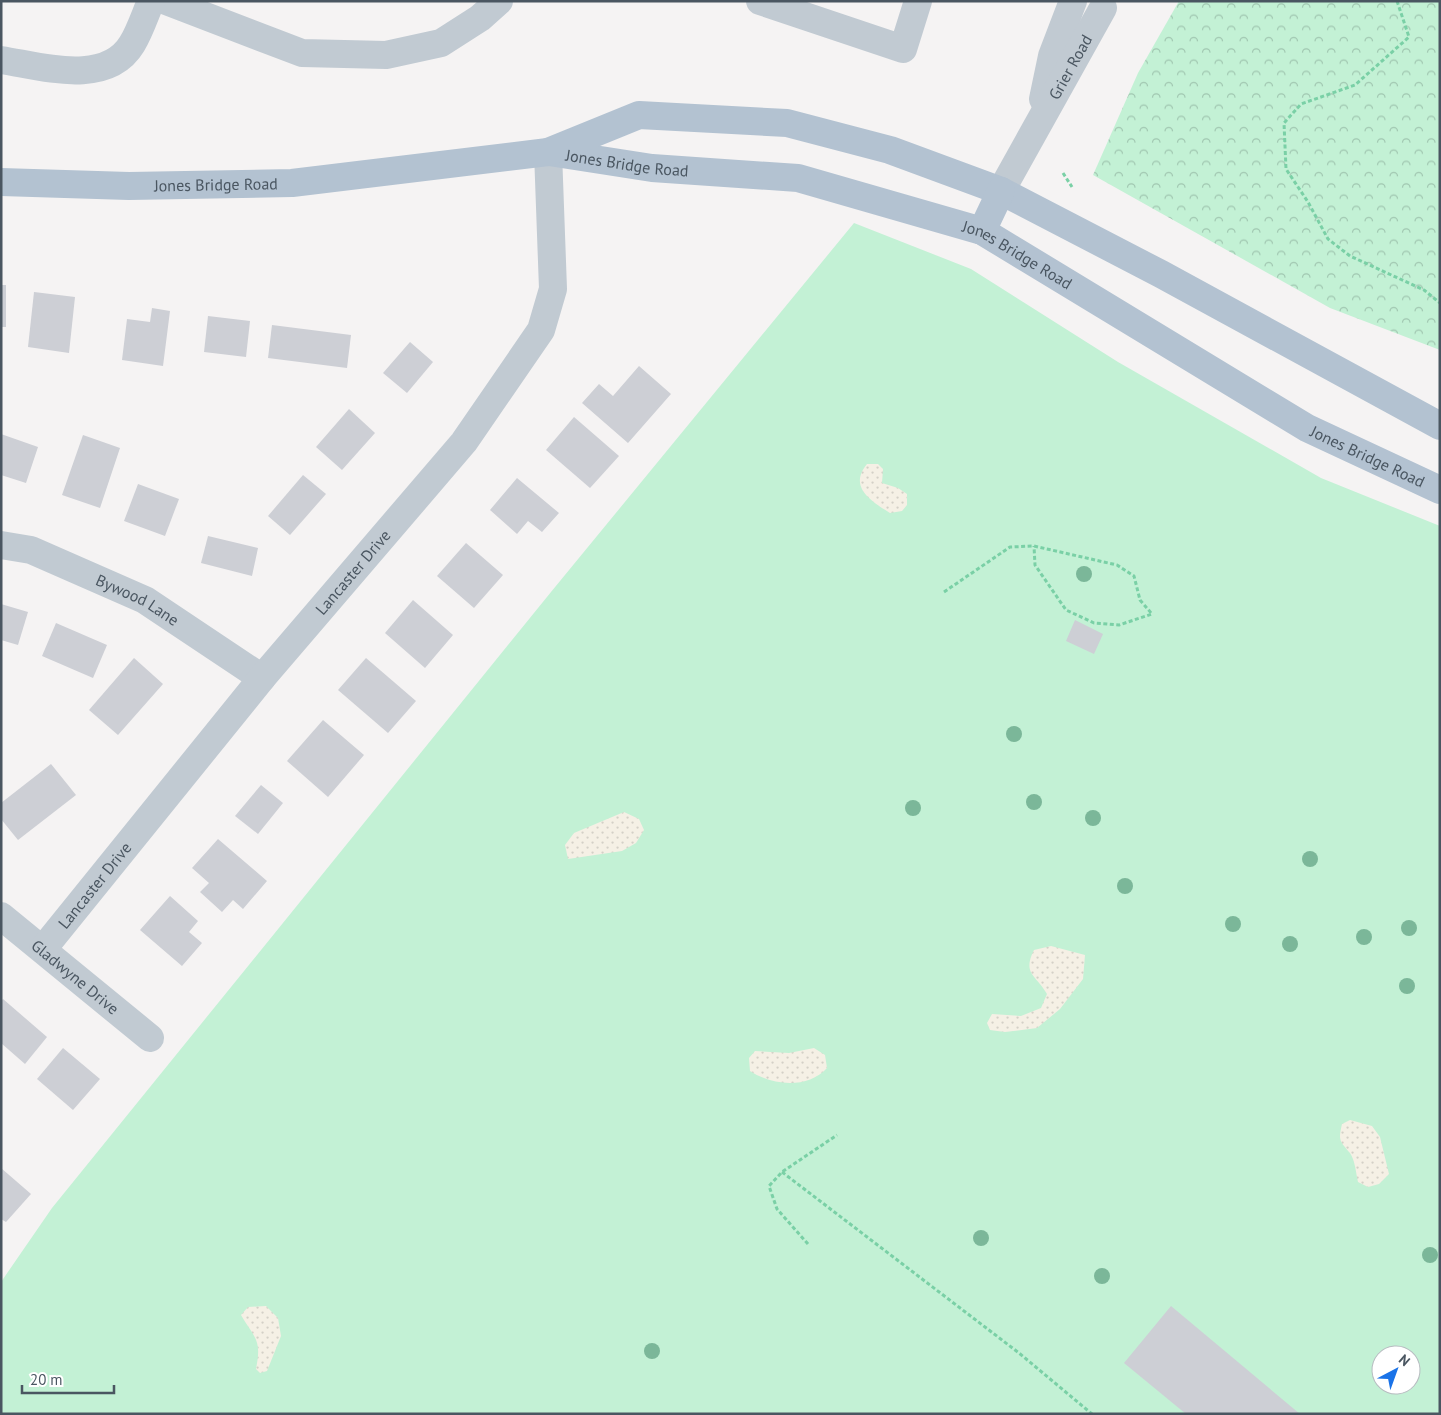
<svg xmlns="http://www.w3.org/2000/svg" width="1441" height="1415" viewBox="0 0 1441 1415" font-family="'PT Sans',sans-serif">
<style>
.grass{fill:#c3f1d5;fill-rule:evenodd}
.forest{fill:url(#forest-crowns)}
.sand{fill:url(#sand-dots)}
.building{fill:#cdcfd5}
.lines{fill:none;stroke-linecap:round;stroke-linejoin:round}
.path{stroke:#7ad0a6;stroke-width:3;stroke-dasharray:4 2.5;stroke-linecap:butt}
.minor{stroke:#c1cad2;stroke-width:28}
.major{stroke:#b3c2d1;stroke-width:28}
.tree{fill:#7bb799}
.labels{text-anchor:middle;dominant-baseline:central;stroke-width:4;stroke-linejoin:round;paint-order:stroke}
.street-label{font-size:16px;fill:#4a5661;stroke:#fff}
</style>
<defs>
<pattern id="forest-crowns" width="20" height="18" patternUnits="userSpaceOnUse" patternTransform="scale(1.25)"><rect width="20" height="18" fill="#c3f1d5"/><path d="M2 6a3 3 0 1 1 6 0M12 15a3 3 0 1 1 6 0" fill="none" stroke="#a0c6b0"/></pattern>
<pattern id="sand-dots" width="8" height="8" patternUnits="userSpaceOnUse" patternTransform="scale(1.25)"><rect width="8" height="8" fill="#f5f0e5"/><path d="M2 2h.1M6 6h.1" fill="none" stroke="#d4d0c7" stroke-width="1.8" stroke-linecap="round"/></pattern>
</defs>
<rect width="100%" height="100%" fill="#f5f3f3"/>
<path class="grass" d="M 854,223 L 971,269 L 1118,362 L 1321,478 L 1440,526 L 1440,1414 L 1,1414 L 1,1282 L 52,1208 L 551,592 ZM 1381,1355 L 1411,1355 L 1411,1385 L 1381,1385 Z"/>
<path class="forest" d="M 1179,1 L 1440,1 L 1440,350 L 1330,308 L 1093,175 L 1138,73 Z"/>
<g class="sand">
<path d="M 867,464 L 878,464 L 883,469 L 882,483 L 898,488 L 907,494 L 907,505 L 902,511 L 890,513 C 871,501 848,487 867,464 Z"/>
<path d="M 624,812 L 639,819 L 644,830 L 636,843 L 622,851 L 568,859 L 565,845 L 574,833 Z"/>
<path d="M 1051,946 L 1085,955 L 1083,979 L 1060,1009 L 1037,1028 L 1005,1032 L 990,1030 L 987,1023 L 992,1014 L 1021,1016 L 1041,1008 L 1047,994 C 1036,975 1022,974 1034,950 Z"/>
<path d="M 814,1048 L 825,1055 L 827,1068 C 808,1089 773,1086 750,1071 L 749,1058 L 755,1051 L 789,1053 Z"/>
<path d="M 1350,1120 L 1372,1126 L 1380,1137 L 1389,1174 L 1379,1184 L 1368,1187 L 1358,1182 C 1356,1173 1355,1160 1350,1153 C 1340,1141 1338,1141 1342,1124 Z"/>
<path d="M 266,1306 L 278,1318 L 281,1336 L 267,1371 L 260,1373 L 256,1369 C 262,1339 255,1339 241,1315 L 248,1307 Z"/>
</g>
<g class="building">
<rect x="1" y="285" width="5" height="42"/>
<path d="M 34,292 L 75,297 L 69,353 L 28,347 Z"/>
<path d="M 152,308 L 170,311 L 163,366 L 122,360 L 127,319 L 150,322 Z"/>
<path d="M 208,316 L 250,321 L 246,357 L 204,352 Z"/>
<path d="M 272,325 L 351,335 L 347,368 L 268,358 Z"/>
<path d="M 410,342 L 433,362 L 407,393 L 383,373 Z"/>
<path d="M 639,366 L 671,394 L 628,443 L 582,403 L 599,384 L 613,396 Z"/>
<path d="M 349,409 L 375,433 L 342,470 L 316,447 Z"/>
<path d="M 574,417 L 619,456 L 590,488 L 546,450 Z"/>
<path d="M 1,434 L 38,447 L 26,483 L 1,475 Z"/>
<path d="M 83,435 L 120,448 L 100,508 L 62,495 Z"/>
<path d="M 303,475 L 326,494 L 290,535 L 268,516 Z"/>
<path d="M 517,478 L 559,513 L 542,532 L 528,521 L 517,534 L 490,510 Z"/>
<path d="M 138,484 L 179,499 L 165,536 L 124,521 Z"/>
<path d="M 208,536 L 258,548 L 252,576 L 201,563 Z"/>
<path d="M 466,543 L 503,575 L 474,608 L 437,576 Z"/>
<path d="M 413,600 L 453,635 L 425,668 L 385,633 Z"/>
<path d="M 1,604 L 28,612 L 18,645 L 1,640 Z"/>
<path d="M 1075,620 L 1103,634 L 1094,654 L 1066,641 Z"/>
<path d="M 56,623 L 107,645 L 93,678 L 42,656 Z"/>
<path d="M 134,658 L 163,684 L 118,735 L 89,710 Z"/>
<path d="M 366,658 L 416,701 L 388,733 L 338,690 Z"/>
<path d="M 323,720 L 364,755 L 328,797 L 287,761 Z"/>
<path d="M 51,764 L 76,795 L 18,840 L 1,819 L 1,803 Z"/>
<path d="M 261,785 L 283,803 L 258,834 L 235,816 Z"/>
<path d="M 218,839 L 267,881 L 243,909 L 233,900 L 222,912 L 200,892 L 209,883 L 192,868 Z"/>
<path d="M 170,896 L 198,921 L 189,932 L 202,943 L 182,966 L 140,930 Z"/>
<path d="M 3,999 L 47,1037 L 25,1064 L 1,1043 L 1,1001 Z"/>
<path d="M 63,1048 L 100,1079 L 73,1110 L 37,1079 Z"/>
<path d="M 1,1168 L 31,1194 L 6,1222 L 1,1219 Z"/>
<path d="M 1171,1306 L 1300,1414 L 1186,1414 L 1124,1363 Z"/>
</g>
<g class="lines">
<g class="path">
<path d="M 1397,1 L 1409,37 L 1355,85 L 1301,104 L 1284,123 L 1286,169 L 1308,202 L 1328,239 L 1350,256 L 1424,290 L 1440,303"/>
<path d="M 1063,173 L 1072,187"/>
<path d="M 944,592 L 1010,547 L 1034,546 L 1117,565 L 1134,576 L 1140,600 L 1152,614 L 1119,625 L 1094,623 L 1066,610 L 1035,565 L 1034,546"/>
<path d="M 782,1172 L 1019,1353 L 1092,1414"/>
<path d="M 808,1244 L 777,1209 L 769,1186 L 782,1172 L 837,1135"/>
</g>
<g class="minor">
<path d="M 166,1 L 302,53 L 386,55 L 441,43 L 480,18 L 499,1"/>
<path d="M 760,1 L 903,49 L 918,1"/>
<path d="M 1,60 C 41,66 106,87 132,44 C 140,31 145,15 151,1"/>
<path d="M 1043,99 L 1052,56 L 1073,1"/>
<path id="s1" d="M 1001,191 L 1103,8"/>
<path id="s2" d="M 1,545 L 31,550 L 145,600 L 262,678"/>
<path id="s3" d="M 1,916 L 150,1038"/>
<path id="s4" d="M 43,949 L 262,678 L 464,442 L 541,330 L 553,289 L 548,152"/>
</g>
<g class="major">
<path id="s5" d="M 549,152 L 652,168 L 798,178 L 982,231 L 1307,428 L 1440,490"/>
<path id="s6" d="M 1,182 L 129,186 L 292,183 L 548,152 L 639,115 L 787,123 L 890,150 L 1001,191 L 1161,274 L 1440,426"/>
<path d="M 982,231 L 1001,191"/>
</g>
</g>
<g class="tree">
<circle cx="1084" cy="574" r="8"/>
<circle cx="1014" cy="734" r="8"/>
<circle cx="1034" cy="802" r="8"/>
<circle cx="913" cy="808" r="8"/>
<circle cx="1093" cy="818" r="8"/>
<circle cx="1310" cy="859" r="8"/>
<circle cx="1125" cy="886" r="8"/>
<circle cx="1233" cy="924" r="8"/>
<circle cx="1409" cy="928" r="8"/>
<circle cx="1364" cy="937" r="8"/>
<circle cx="1290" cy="944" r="8"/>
<circle cx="1407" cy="986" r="8"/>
<circle cx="981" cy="1238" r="8"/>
<circle cx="1430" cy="1255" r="8"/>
<circle cx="1102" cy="1276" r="8"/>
<circle cx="652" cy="1351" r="8"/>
</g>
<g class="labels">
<g class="street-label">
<text stroke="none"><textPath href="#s1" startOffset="142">Grier Road</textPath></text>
<text stroke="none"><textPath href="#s5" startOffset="79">Jones Bridge Road</textPath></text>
<text stroke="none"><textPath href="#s6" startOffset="215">Jones Bridge Road</textPath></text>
<text stroke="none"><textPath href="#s5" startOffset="484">Jones Bridge Road</textPath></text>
<text stroke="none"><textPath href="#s5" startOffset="889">Jones Bridge Road</textPath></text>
<text stroke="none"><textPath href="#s4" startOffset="488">Lancaster Drive</textPath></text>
<text stroke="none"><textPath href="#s2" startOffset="148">Bywood Lane</textPath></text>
<text stroke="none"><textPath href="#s4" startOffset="82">Lancaster Drive</textPath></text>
<text stroke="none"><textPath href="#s3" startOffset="96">Gladwyne Drive</textPath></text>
</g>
</g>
<rect width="1441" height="1415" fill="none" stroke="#4a5661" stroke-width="5"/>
<g transform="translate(1396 1370) rotate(41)"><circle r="24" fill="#ffffff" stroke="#b7bbc0"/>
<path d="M0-4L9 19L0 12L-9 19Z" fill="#1a73e8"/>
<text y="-8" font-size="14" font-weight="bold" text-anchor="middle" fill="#4a5661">N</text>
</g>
<path d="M22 1385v8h92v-8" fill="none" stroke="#4a5661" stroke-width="2.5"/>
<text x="30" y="1385" font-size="15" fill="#4a5661" stroke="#ffffff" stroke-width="4" paint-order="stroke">20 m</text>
</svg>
